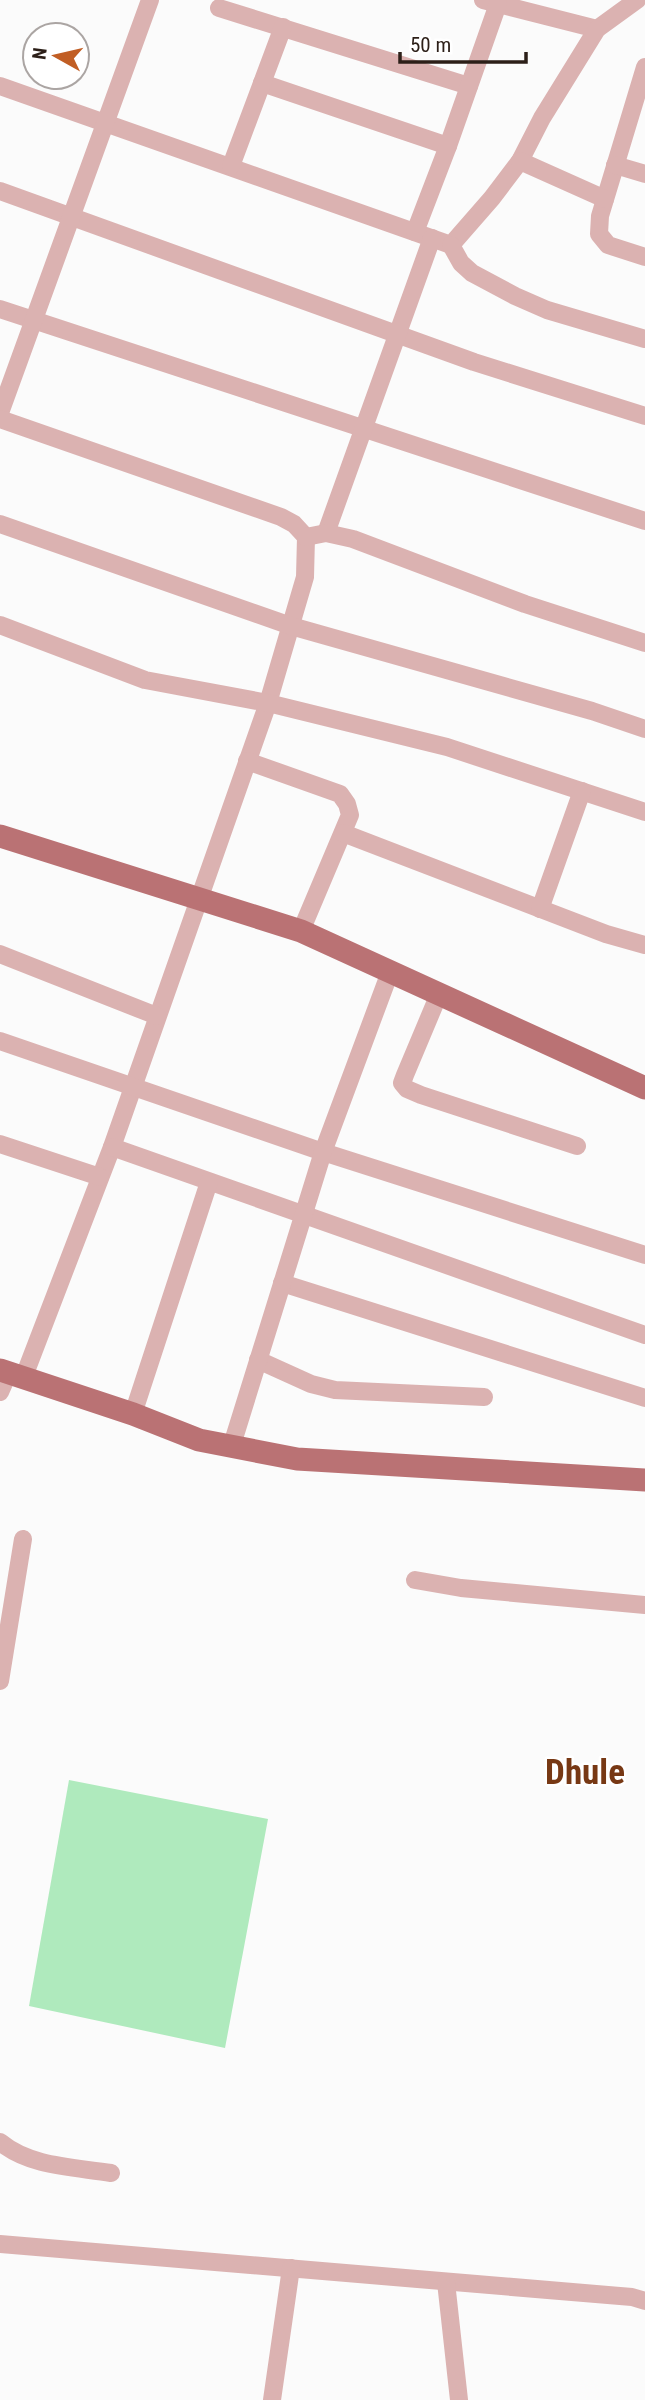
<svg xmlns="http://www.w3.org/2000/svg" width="645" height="2400" viewBox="0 0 645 2400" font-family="'Roboto Condensed',sans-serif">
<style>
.green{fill:#afeabd}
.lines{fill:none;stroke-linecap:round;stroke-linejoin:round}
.minor{stroke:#dbb2b1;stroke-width:18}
.major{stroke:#ba7274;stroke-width:23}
.labels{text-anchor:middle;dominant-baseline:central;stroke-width:5;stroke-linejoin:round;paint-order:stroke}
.town-label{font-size:35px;font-weight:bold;fill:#773814;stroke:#fff}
</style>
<rect width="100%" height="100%" fill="#fbfbfb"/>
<path class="green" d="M 69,1780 L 268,1819 L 225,2048 L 29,2006 Z"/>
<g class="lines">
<g class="minor">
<path d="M 483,0 L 597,29"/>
<path d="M 219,8 L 469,86"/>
<path d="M 645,67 L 600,216 L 599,234 L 608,245 L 645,257"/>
<path d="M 262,83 L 448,146"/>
<path d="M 0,86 L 451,245 L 492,198 L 520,161 L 542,118 L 597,29 L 637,0"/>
<path d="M 520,161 L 605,199"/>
<path d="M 615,165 L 645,174"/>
<path d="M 231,166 L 283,27"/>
<path d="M 0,191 L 474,362 L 645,416"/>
<path d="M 415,232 L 448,146 L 498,4"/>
<path d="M 451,245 L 461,263 L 472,273 L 515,296 L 547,310 L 645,339"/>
<path d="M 0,309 L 645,521"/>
<path d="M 0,413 L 150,0"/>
<path d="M 0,419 L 281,517 L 294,524 L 306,537 L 305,577 L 268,703 L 112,1147 L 23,1379"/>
<path d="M 0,524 L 291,626 L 592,711 L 645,729"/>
<path d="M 326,533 L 432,238"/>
<path d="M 306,537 L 326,533 L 353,539 L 525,604 L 645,643"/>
<path d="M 0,625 L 145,680 L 268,703 L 447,747 L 645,812"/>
<path d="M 247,761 L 340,794 L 347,804 L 350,815 L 301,931"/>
<path d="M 343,833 L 606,934 L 645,945"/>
<path d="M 540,909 L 582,791"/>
<path d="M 0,954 L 157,1016"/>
<path d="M 439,994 L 405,1075 L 402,1083 L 407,1089 L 421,1095 L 577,1146"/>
<path d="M 0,1041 L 323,1152 L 645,1255"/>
<path d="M 0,1144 L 100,1177"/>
<path d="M 112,1147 L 645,1335"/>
<path d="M 282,1283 L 645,1398"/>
<path d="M 258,1360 L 311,1384 L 335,1390 L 484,1397"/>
<path d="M 0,1392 L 8,1374"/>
<path d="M 133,1414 L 209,1182"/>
<path d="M 231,1448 L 323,1152 L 390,972"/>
<path d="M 415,1580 L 461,1588 L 645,1605"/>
<path d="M 0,1681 L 23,1539"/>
<path d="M 0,2142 C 30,2167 74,2167 111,2173"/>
<path d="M 0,2244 L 632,2297 L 645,2301"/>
<path d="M 446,2282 L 459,2400"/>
<path d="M 272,2400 L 291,2268"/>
</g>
<g class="major">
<path d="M 0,836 L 301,931 L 645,1088"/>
<path d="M 0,1370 L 133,1414 L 199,1440 L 297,1459 L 645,1480"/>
</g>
</g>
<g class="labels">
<g class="town-label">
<text x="585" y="1772">Dhule</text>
</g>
</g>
<g transform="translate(56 56) rotate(278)"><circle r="33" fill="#ffffff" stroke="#aba5a3" stroke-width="2"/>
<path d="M0-5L12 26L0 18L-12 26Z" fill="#c15e24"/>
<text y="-10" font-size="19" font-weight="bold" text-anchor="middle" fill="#2c1f18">N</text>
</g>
<path d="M400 52v10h126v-10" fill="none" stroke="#2c1f18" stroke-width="3.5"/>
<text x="410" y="52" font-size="21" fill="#2c1f18" stroke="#ffffff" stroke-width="5" paint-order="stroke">50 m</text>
</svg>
